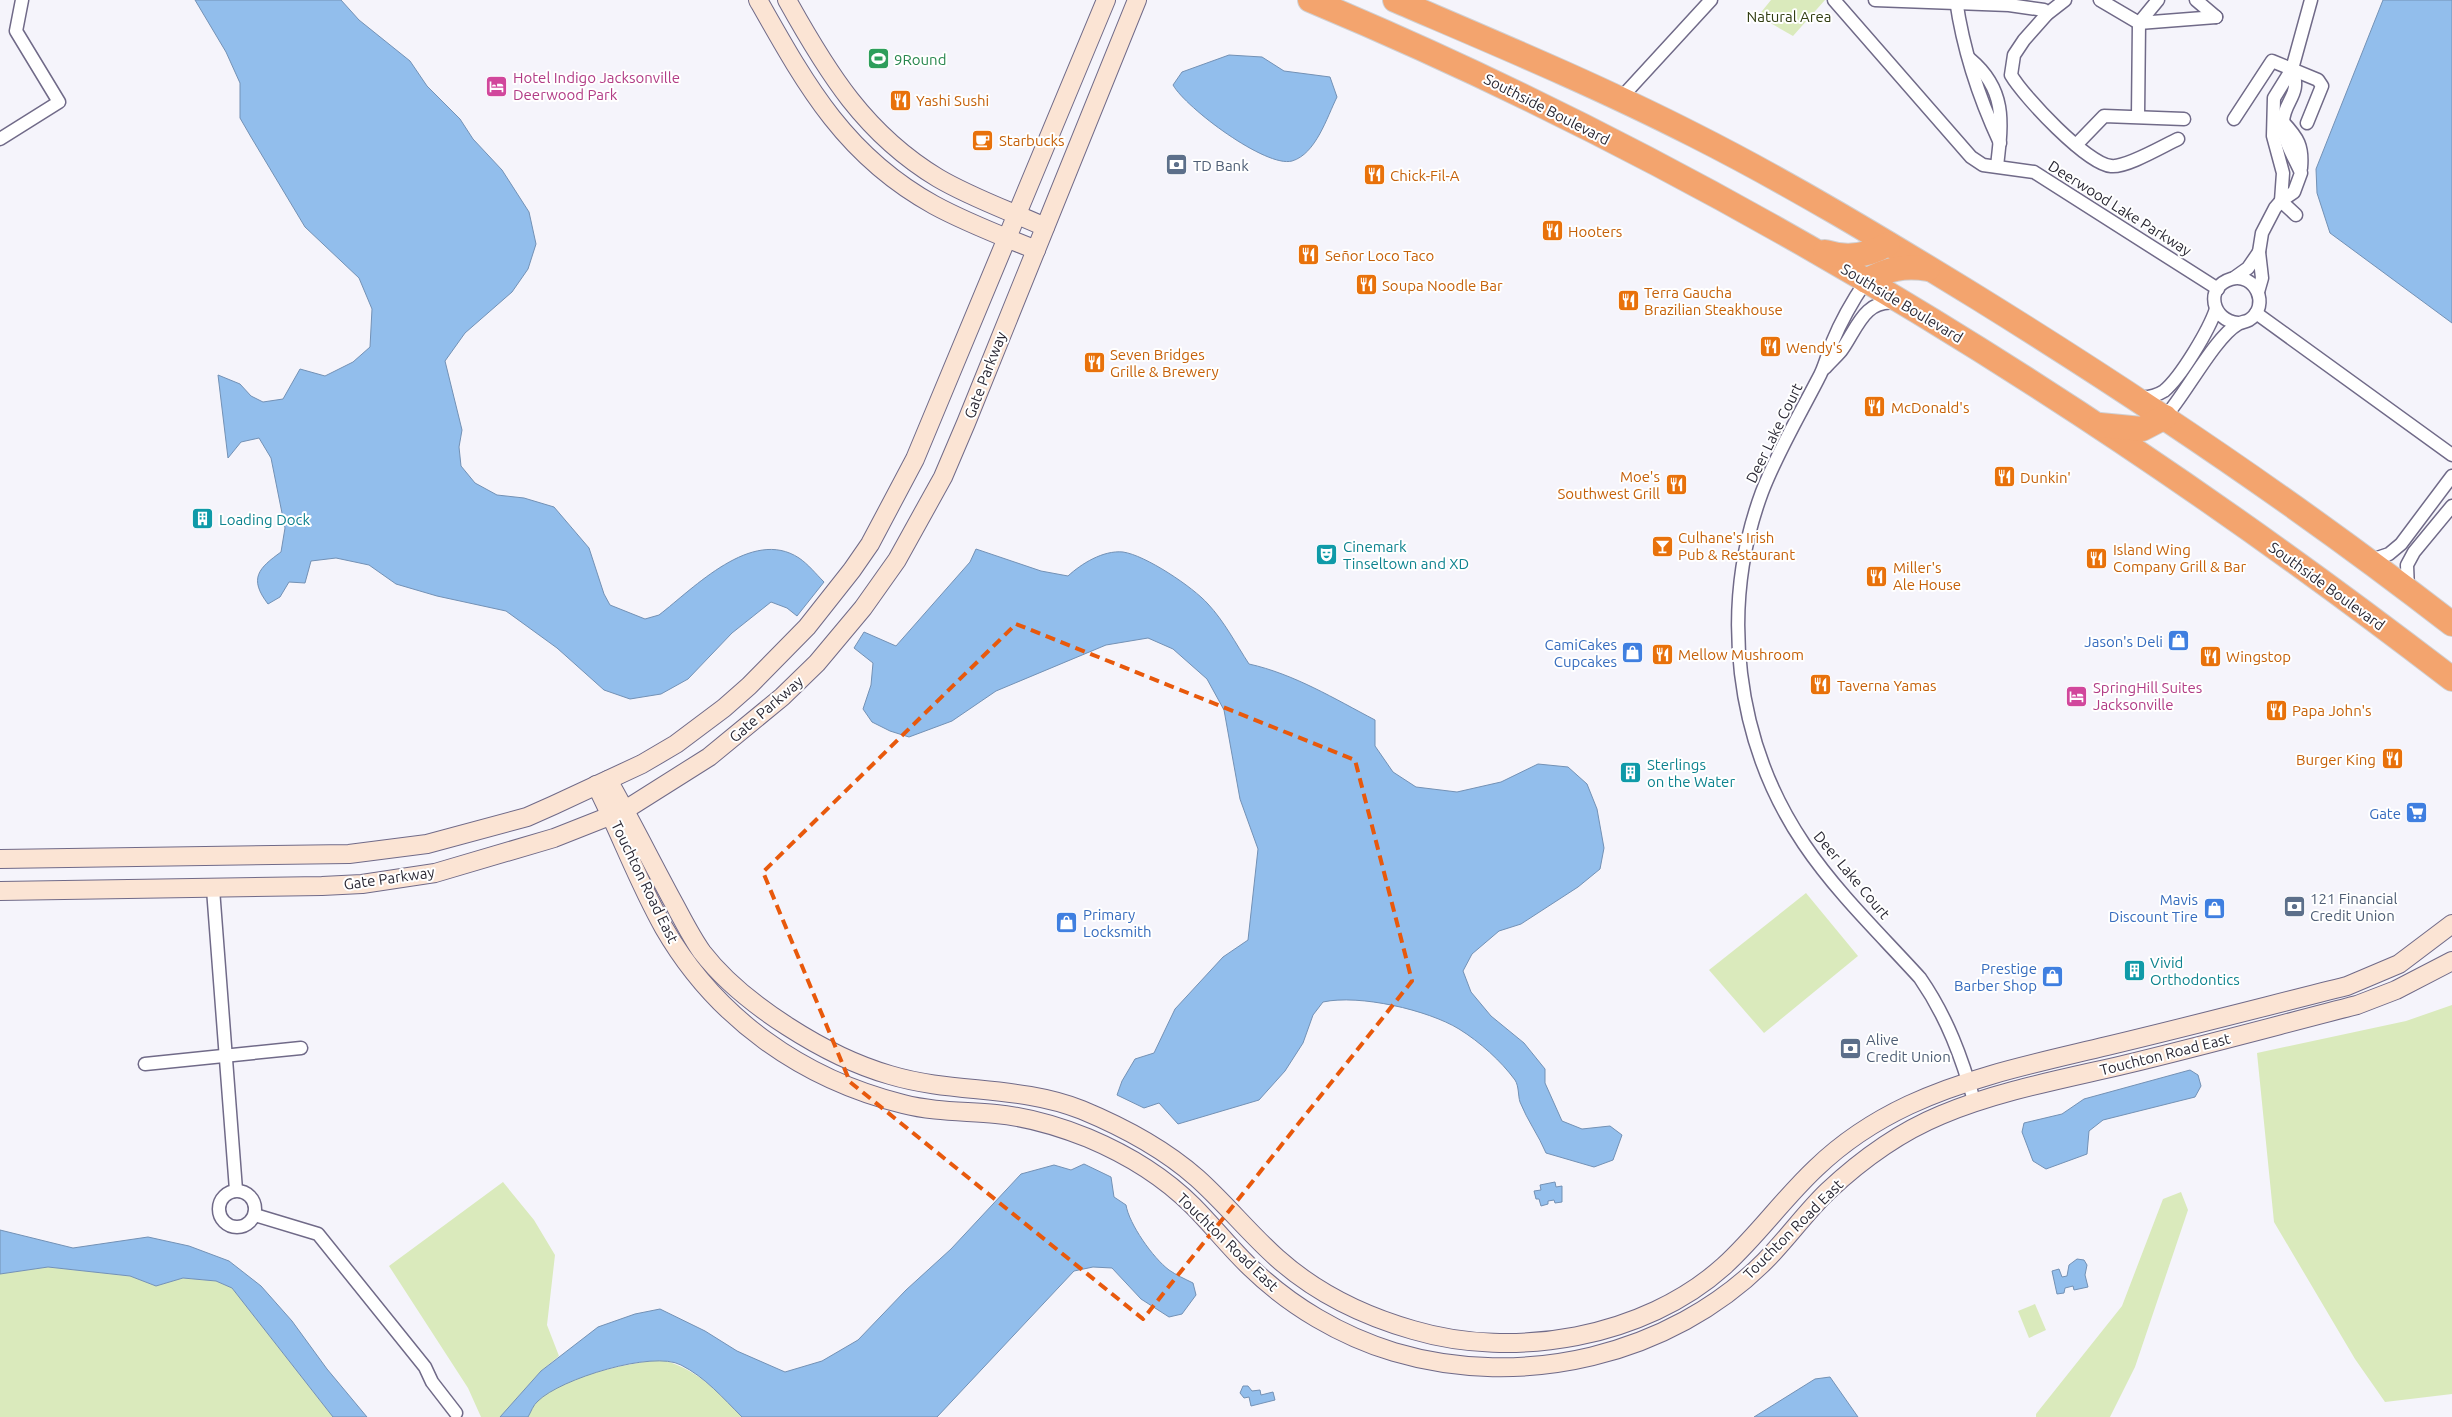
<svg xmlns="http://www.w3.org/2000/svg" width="2452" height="1417" viewBox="0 0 2452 1417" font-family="Ubuntu,sans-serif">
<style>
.green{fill:#daeabc}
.water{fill:#92beec;stroke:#7391b5}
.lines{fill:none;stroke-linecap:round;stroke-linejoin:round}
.street-casing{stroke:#706a88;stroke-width:15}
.secondary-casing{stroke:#706a88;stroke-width:20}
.highway-casing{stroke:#d0d0d2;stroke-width:26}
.street{stroke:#fff;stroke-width:12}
.secondary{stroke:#fbe4d4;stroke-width:18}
.highway{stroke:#f3a46e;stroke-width:24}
.marked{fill:none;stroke:#e8590c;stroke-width:4;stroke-dasharray:10 6;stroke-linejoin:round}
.labels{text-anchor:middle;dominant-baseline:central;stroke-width:4;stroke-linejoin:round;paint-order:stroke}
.park-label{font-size:15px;fill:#313d12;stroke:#fff}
.leisure-label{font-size:15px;fill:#27864d;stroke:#fff;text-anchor:start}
.hotel-label{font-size:15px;fill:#b23c85;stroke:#fff;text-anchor:start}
.food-label{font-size:15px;fill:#c56008;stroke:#fff;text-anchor:start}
.street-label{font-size:15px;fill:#2a2834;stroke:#fff}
.service-label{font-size:15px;fill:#4e5e75;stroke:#fff;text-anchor:start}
.culture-label{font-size:15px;fill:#0d838f;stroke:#fff;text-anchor:start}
.shop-label{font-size:15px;fill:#366cbe;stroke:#fff;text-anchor:end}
</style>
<rect width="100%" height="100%" fill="#f5f4fb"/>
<g class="green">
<path d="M 1771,0 L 1825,0 L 1793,36 L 1758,16 Z"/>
<path d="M 1806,893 L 1858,956 L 1764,1033 L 1709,970 Z"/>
<path d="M 2452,1005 L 2452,1394 L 2385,1402 L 2355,1359 L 2274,1222 L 2257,1053 L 2406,1021 Z"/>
<path d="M 503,1182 L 534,1220 L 555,1255 L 547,1325 L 559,1356 L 541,1371 L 500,1417 L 481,1417 L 468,1388 L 389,1266 Z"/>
<path d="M 2181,1192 L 2188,1210 L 2135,1367 L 2110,1417 L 2036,1417 L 2036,1414 L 2122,1306 L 2163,1199 Z"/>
<path d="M 48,1267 L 130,1276 L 156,1286 L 183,1278 L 216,1281 L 232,1288 L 333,1417 L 0,1417 L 0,1274 Z"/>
<path d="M 2035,1304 L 2046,1330 L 2029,1338 L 2018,1311 Z"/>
<path d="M 659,1359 C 696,1368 716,1390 742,1417 L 528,1417 C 531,1412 534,1404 538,1400 C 567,1374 622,1366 659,1359 Z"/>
</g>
<g class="water">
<path d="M 195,0 L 341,0 L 359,20 L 410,61 L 427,86 L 460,119 L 473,139 L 502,170 L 529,212 L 536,244 L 528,269 L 512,292 L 465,333 L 445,361 L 462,430 L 459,447 L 461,466 L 475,483 L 497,495 L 524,498 L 554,507 L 589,548 L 604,594 L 610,605 L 645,619 L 659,615 C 694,588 752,527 799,558 C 808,564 816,574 824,582 L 797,616 L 787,608 L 771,602 L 732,633 L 688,679 L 661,694 L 630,699 L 604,690 L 557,648 L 506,611 L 437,596 L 396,584 L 369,565 L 336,558 L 311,561 L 305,583 L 289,582 L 280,597 L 268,604 C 248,578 259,568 281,552 L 285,528 L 271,458 L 259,438 L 241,442 L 228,458 L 218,375 L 240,384 L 251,396 L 263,402 L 283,399 L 300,369 L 325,376 L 353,362 L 370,347 L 372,309 L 359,278 L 305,227 L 251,137 L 240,118 L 240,83 L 226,52 Z"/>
<path d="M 2383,0 L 2452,0 L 2452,323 L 2330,233 L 2317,193 L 2316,169 Z"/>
<path d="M 1229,55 L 1262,57 L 1284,71 L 1330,77 L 1337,97 C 1327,117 1316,154 1292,161 C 1266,168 1186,108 1173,85 L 1182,72 Z"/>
<path d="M 976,549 L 1041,571 L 1068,576 C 1081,564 1103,550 1123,552 C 1145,555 1193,587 1208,604 C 1224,621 1236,644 1249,664 C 1294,674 1335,699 1375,720 L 1375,746 L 1393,772 L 1416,787 L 1457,792 L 1501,782 L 1538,764 L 1568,767 L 1587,784 L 1597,809 L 1604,848 L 1600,869 L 1578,887 L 1521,924 L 1499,931 L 1472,954 L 1463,971 L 1471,992 L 1491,1016 L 1524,1043 L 1545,1069 L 1545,1083 L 1562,1121 L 1582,1129 L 1610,1126 L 1622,1135 L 1613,1160 L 1594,1167 L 1546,1153 C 1539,1136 1527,1120 1520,1102 C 1518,1096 1519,1086 1515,1080 C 1501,1061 1480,1042 1459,1029 C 1428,1010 1359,994 1323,1002 L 1313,1015 L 1303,1043 L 1285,1071 L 1259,1100 L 1178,1124 L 1159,1103 L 1144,1108 L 1117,1095 L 1122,1081 L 1135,1059 L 1154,1053 L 1175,1009 L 1223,957 L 1248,940 L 1258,849 L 1240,799 L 1224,710 L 1207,679 L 1173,649 L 1148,638 L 1106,645 L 996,691 L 952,721 L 909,737 L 890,731 L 872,722 L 863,709 L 871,685 L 873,663 L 854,648 L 864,632 L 896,646 L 970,562 Z"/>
<path d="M 2190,1070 L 2198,1075 L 2201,1086 L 2195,1097 L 2103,1120 L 2089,1131 L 2087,1154 L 2046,1169 L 2033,1161 L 2022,1132 L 2024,1123 L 2062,1114 L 2084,1099 Z"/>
<path d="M 1084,1164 L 1111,1177 L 1114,1197 L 1126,1205 C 1129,1224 1153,1258 1169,1270 C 1176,1275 1185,1279 1193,1283 L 1196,1295 L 1182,1314 L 1169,1317 L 1141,1299 L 1112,1268 L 1093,1267 L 1074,1271 L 937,1417 L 742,1417 C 723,1398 705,1377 681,1365 C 653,1350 560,1379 538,1401 C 533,1405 531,1412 528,1417 L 500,1417 L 541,1371 L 598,1327 L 635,1314 L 660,1309 L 705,1331 L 737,1351 L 785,1372 L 822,1361 L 858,1340 L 906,1290 L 951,1249 L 1021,1174 L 1054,1165 L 1071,1170 Z"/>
<path d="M 1555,1182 L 1556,1187 L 1562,1186 L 1562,1202 L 1555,1203 L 1554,1200 L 1548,1201 L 1548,1204 L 1541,1206 L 1539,1199 L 1536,1199 L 1534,1191 L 1541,1190 L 1540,1185 Z"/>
<path d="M 0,1230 L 73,1248 L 148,1237 L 189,1246 L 229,1261 L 261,1286 L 292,1321 L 327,1369 L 367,1417 L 333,1417 L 232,1288 L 216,1281 L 183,1278 L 156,1286 L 130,1276 L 48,1267 L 0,1274 Z"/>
<path d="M 2077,1259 L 2084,1260 L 2087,1265 L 2085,1275 L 2088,1287 L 2074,1290 L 2073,1286 L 2065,1288 L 2064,1293 L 2057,1294 L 2052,1271 L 2059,1269 L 2062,1277 L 2067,1276 L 2069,1265 Z"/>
<path d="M 1830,1377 L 1858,1417 L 1754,1417 L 1815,1379 Z"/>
<path d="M 1243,1386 L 1248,1386 L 1252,1391 L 1260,1390 L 1261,1395 L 1273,1392 L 1275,1400 L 1251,1406 L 1249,1397 L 1244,1398 L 1240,1393 Z"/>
</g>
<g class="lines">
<defs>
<g id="street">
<path d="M 1834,0 L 1971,157 L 1983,165 L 2034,172 L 2218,289"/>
<path d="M 1875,0 L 2009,5 L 2044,10 L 2047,14"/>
<path d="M 1956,0 C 1963,49 1979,98 2000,143"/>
<path d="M 2065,0 L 2047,14 L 2024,40 L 2014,55 L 2011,75 C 2024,97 2087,164 2111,166 C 2126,168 2163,146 2178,139"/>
<path d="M 2100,0 L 2139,23 L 2216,17"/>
<path d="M 2196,0 L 2216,17"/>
<path d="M 1970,59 C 2007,90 2002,123 1997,166"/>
<path d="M 1620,99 L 1711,0"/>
<path d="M 2138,116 L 2139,23 L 2158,0"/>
<path d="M 2234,119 L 2272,61 L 2318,80 L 2322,86 L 2307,123"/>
<path d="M 2283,122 C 2298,138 2303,146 2301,168"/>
<path d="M 0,139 L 59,102 L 16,31 L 22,0"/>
<path d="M 2076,145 L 2104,116 L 2184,119"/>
<path d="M 2296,215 L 2281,201 L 2283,173 L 2273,136 L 2274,98 L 2292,69 L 2311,0"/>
<path d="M 2234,278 L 2248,268 L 2259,252"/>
<path d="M 1866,281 C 1853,300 1841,321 1832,343 C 1827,355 1825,367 1818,379 C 1799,416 1777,453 1762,492 C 1719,608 1735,742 1804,844 C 1837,893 1881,935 1920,978 C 1947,1017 1962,1058 1975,1104"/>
<path d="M 2258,292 L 2262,278 L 2259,252 L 2262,233 L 2275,208 L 2281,201 L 2294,192 L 2301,173 C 2295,158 2281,138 2283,121 C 2285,99 2302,95 2292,69"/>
<path d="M 2256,313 L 2452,455"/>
<path d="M 1825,368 C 1830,362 1836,357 1841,351 C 1856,331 1864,298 1896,303"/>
<path d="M 2138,397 C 2147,398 2156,396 2164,391 C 2181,377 2209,330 2216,309"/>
<path d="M 2165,417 C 2185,395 2215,337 2238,324 C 2241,322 2245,322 2249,320 C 2271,306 2255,272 2231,279 C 2204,287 2212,321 2238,323"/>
<path d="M 2368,561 L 2389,554 L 2401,544 L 2452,476"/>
<path d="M 2408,590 L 2407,565 L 2414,552 L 2452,506"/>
<path d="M 213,889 L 236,1190"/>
<path d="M 145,1064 L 301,1048"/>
<circle cx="237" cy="1209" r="18"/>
<path d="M 255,1215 L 318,1234 L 425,1367 L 432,1382 L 456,1413"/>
</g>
<g id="secondary">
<path d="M 758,0 C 806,85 845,156 934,205 C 967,223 1002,236 1036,250"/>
<path d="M 787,0 C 827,72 865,134 938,178 C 972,198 1010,211 1045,227"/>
<path d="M 608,780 C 630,819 650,859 671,898 C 681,916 690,935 702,952 C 742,1004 827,1057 890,1075 C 953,1094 1020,1085 1082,1110 C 1123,1127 1163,1148 1197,1178 C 1225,1203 1249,1233 1277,1258 C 1315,1292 1364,1316 1413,1330 C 1514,1360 1644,1338 1724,1266 C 1757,1236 1783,1199 1816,1168 C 1843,1142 1875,1121 1909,1105 C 1971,1076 2041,1062 2107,1046 C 2187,1027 2267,1006 2347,986 L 2399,964 L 2452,924"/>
<path d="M 596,785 C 620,832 638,882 664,928 C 716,1018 802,1079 903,1104 C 934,1112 965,1111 996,1114 C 1028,1117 1058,1126 1088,1138 C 1126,1154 1163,1176 1193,1206 C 1213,1226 1230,1248 1250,1267 C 1290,1306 1341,1336 1394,1352 C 1522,1390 1670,1356 1765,1261 C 1787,1239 1805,1213 1828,1191 C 1860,1161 1900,1132 1941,1115 C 1998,1091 2063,1079 2123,1065 C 2202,1046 2279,1025 2357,1005 L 2396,990 L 2452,961"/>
<path d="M 0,859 L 349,854 L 427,844 L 527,817 L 554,805 L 642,764 L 676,744 L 724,708 L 749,686 L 807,627 L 852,570 L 870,544 L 915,459 L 1106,0"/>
<path d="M 0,891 L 322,886 L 362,884 L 435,873 L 554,838 L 625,810 L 709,757 L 782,697 L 817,663 L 863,608 L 897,560 L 943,477 L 966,423 L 1137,0"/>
</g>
<g id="highway">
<path d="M 1310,0 C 1719,171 2101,409 2452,679"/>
<path d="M 1395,0 C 1495,43 1596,85 1694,135 C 1791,184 1885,241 1978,298 C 2141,399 2300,506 2452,624"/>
<path d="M 1825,252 C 1847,259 1868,256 1888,244"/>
<path d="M 1866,281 C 1887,269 1904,265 1928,269"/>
<path d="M 2100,425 L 2142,429 L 2165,417"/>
</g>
</defs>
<use href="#street" class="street-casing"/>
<use href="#secondary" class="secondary-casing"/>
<use href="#highway" class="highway-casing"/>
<use href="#street" class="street"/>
<use href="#secondary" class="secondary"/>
<use href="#highway" class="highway"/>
</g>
<path class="marked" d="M 1016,624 L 1355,760 L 1412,981 L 1143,1319 L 850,1082 L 763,872 Z"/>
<defs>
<symbol id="stadium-square" viewBox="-11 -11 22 22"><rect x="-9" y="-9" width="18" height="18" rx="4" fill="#2e9e5b" stroke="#fff"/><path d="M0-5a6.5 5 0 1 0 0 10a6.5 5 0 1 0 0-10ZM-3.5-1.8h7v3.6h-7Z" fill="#fff"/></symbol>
<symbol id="hotel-square" viewBox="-11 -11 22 22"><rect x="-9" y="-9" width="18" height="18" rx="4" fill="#d1479c" stroke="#fff"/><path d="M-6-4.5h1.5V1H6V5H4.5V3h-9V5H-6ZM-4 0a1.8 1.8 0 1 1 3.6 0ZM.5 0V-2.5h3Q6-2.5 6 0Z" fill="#fff"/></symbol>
<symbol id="restaurant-square" viewBox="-11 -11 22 22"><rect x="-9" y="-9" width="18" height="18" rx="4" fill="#e8710a" stroke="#fff"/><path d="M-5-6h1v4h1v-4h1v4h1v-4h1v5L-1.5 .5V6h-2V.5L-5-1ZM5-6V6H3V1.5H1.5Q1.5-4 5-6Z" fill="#fff"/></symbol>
<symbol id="cafe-square" viewBox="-11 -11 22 22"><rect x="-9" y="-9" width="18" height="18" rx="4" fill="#e8710a" stroke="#fff"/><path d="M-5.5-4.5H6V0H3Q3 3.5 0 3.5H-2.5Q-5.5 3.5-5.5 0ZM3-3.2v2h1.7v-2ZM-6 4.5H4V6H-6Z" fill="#fff"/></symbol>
<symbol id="bank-square" viewBox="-11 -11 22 22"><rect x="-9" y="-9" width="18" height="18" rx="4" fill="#5c6f8a" stroke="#fff"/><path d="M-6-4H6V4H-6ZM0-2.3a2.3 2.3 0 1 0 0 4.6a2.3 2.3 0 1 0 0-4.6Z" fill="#fff"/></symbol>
<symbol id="building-square" viewBox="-11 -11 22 22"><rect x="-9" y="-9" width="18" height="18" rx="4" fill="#0f9aa8" stroke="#fff"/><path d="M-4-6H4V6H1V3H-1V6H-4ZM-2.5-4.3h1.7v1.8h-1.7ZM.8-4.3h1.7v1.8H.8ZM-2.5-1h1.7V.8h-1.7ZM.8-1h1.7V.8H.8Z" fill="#fff"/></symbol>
<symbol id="bar-square" viewBox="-11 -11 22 22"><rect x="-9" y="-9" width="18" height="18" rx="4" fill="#e8710a" stroke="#fff"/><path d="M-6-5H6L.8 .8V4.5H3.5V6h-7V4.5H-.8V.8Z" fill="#fff"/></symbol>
<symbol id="theatre-square" viewBox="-11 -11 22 22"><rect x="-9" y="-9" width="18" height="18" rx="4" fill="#0f9aa8" stroke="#fff"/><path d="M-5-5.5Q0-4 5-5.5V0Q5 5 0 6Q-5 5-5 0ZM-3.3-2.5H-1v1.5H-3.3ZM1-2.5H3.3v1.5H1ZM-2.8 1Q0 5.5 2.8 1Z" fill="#fff"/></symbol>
<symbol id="shop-square" viewBox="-11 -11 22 22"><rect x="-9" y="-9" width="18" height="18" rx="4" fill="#3f7fe0" stroke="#fff"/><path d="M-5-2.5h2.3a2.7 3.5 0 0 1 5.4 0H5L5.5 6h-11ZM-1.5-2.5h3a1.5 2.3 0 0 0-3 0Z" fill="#fff"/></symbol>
<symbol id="supermarket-square" viewBox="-11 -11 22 22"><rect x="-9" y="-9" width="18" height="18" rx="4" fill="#3f7fe0" stroke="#fff"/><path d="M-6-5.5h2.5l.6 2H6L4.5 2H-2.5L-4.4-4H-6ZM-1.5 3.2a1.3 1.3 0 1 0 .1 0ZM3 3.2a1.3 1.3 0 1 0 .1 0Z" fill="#fff"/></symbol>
</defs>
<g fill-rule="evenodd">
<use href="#stadium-square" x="866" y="46" width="25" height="25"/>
<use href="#hotel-square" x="484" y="74" width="25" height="25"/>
<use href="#restaurant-square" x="888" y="88" width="25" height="25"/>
<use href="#cafe-square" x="970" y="128" width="25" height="25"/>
<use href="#bank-square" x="1164" y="152" width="25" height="25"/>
<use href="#restaurant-square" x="1362" y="162" width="25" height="25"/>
<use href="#restaurant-square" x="1540" y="218" width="25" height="25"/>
<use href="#restaurant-square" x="1296" y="242" width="25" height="25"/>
<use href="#restaurant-square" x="1354" y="272" width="25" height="25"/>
<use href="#restaurant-square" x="1616" y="288" width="25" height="25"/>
<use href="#restaurant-square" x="1758" y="334" width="25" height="25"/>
<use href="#restaurant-square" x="1082" y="350" width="25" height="25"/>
<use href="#restaurant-square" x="1862" y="394" width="25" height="25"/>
<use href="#restaurant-square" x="1992" y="464" width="25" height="25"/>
<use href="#restaurant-square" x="1664" y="472" width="25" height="25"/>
<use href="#building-square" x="190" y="506" width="25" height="25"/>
<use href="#bar-square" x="1650" y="534" width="25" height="25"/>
<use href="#theatre-square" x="1314" y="542" width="25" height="25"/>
<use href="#restaurant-square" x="2084" y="546" width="25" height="25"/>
<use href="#restaurant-square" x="1864" y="564" width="25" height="25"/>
<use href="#shop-square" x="2166" y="628" width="25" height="25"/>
<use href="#shop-square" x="1620" y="640" width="25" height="25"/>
<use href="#restaurant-square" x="1650" y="642" width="25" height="25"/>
<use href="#restaurant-square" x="2198" y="644" width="25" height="25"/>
<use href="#restaurant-square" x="1808" y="672" width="25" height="25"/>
<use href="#hotel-square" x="2064" y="684" width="25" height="25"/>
<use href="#restaurant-square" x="2264" y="698" width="25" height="25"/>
<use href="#restaurant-square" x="2380" y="746" width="25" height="25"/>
<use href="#building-square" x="1618" y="760" width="25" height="25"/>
<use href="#supermarket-square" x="2404" y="800" width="25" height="25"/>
<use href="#bank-square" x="2282" y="894" width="25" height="25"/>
<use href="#shop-square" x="2202" y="896" width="25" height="25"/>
<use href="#shop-square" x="1054" y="910" width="25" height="25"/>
<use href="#building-square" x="2122" y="958" width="25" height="25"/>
<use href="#shop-square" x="2040" y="964" width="25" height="25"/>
<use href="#bank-square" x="1838" y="1036" width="25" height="25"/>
</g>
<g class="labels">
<g class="park-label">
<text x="1789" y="16">Natural Area</text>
</g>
<g class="leisure-label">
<text x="894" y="59">9Round</text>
</g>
<g class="hotel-label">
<text x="513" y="77">Hotel Indigo Jacksonville<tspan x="513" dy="17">Deerwood Park</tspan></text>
<text x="2093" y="687">SpringHill Suites<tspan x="2093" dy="17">Jacksonville</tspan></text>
</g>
<g class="food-label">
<text x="916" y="100">Yashi Sushi</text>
<text x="999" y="140">Starbucks</text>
<text x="1390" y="175">Chick-Fil-A</text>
<text x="1568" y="231">Hooters</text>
<text x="1325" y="255">Señor Loco Taco</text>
<text x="1382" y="285">Soupa Noodle Bar</text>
<text x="1644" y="292">Terra Gaucha<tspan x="1644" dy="17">Brazilian Steakhouse</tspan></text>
<text x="1786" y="347">Wendy's</text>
<text x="1110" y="354">Seven Bridges<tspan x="1110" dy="17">Grille &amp; Brewery</tspan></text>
<text x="1891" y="407">McDonald's</text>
<text x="1660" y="476" text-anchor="end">Moe's<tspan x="1660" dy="17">Southwest Grill</tspan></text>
<text x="2020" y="477">Dunkin'</text>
<text x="1678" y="537">Culhane's Irish<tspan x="1678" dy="17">Pub &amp; Restaurant</tspan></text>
<text x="2113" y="549">Island Wing<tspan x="2113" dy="17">Company Grill &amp; Bar</tspan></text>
<text x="1893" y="567">Miller's<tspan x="1893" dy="17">Ale House</tspan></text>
<text x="1678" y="654">Mellow Mushroom</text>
<text x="2226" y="656">Wingstop</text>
<text x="1837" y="685">Taverna Yamas</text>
<text x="2292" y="710">Papa John's</text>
<text x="2376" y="759" text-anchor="end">Burger King</text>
</g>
<g class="street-label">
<text transform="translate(1547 109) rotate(27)">Southside Boulevard</text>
<text transform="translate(2120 208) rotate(32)">Deerwood Lake Parkway</text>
<text transform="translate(1902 303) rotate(31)">Southside Boulevard</text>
<text transform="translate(985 375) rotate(-69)">Gate Parkway</text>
<text transform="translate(1774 433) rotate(-64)">Deer Lake Court</text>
<text transform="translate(2327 586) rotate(36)">Southside Boulevard</text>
<text transform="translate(766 709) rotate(-41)">Gate Parkway</text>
<text transform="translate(1852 875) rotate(50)">Deer Lake Court</text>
<text transform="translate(389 878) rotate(-8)">Gate Parkway</text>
<text transform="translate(645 882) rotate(64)">Touchton Road East</text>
<text transform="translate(2165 1054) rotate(-14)">Touchton Road East</text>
<text transform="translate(1793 1229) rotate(-45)">Touchton Road East</text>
<text transform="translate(1228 1242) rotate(44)">Touchton Road East</text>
</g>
<g class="service-label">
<text x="1193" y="165">TD Bank</text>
<text x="2310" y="898">121 Financial<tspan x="2310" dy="17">Credit Union</tspan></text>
<text x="1866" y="1039">Alive<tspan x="1866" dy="17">Credit Union</tspan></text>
</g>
<g class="culture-label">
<text x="219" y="519">Loading Dock</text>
<text x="1343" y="546">Cinemark<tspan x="1343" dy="17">Tinseltown and XD</tspan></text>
<text x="1647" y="764">Sterlings<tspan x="1647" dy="17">on the Water</tspan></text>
<text x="2150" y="962">Vivid<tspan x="2150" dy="17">Orthodontics</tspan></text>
</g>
<g class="shop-label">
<text x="2163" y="641">Jason's Deli</text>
<text x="1617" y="644">CamiCakes<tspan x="1617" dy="17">Cupcakes</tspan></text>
<text x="2401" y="813">Gate</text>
<text x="2198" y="899">Mavis<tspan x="2198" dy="17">Discount Tire</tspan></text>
<text x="1083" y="914" text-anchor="start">Primary<tspan x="1083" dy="17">Locksmith</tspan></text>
<text x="2037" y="968">Prestige<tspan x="2037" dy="17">Barber Shop</tspan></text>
</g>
</g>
</svg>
